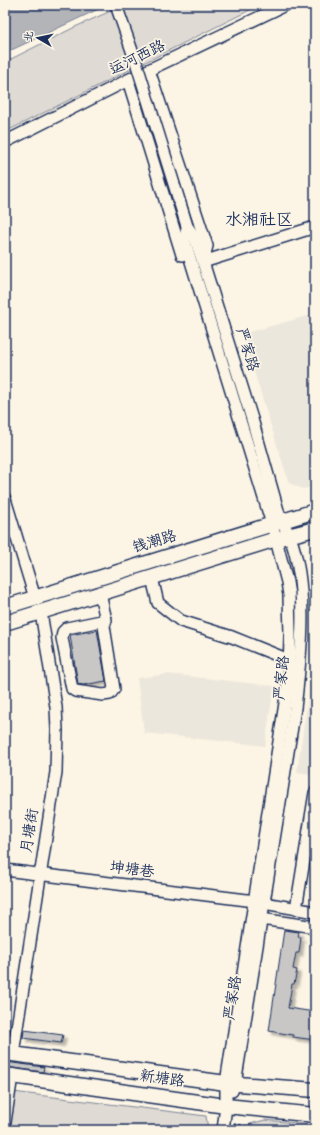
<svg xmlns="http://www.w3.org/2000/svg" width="320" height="1135" viewBox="0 0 320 1135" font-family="'Gochi Hand','LXGW WenKai TC',sans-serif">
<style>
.built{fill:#ece7dc}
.green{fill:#dfdbd4;stroke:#7d8599}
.water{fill:#b2b4b8;stroke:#767f94}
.building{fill:#c8c7c6;stroke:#1b2f5e;filter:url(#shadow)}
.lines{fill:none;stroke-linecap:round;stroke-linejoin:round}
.minor-casing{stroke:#1b2f5e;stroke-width:14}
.major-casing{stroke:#1b2f5e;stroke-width:17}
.path{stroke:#1b2f5e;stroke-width:1.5;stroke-dasharray:3 3;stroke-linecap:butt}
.minor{stroke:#fcf5e5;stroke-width:11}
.major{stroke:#fcf5e5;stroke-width:14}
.minor-bridge-casing{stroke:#1b2f5e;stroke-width:14;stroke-linecap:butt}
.minor-bridge{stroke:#fcf5e5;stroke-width:11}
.labels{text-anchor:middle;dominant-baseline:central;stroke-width:3.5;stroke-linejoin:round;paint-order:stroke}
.street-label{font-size:15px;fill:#1b2f5e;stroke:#fcf5e5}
.quarter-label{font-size:17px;fill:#1b2f5e;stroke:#fcf5e5}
</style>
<defs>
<filter id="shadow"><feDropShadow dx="3.5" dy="3.5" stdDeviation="1" flood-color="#0004"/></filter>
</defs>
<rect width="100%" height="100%" fill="#fcf5e5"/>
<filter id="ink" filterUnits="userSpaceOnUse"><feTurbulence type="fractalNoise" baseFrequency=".025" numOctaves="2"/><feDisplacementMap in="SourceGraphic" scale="8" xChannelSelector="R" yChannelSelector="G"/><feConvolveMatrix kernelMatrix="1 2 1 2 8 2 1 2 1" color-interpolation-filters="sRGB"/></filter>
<g filter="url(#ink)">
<g class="built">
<path d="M 315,314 L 315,487 L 303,489 L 289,483 L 242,334 Z"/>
<path d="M 315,549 L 315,627 L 310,563 L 313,551 Z"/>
<path d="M 315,630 L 315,775 L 297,772 L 309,691 Z"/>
<path d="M 168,674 L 274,686 L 265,746 L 144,733 L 137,678 Z"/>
</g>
<g class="green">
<path d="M 124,5 L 260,5 L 5,132 L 5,62 L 75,27 Z"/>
<path d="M 5,1091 L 206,1116 L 208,1130 L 5,1130 Z"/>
<path d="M 265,1120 L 315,1125 L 315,1130 L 245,1130 L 250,1124 Z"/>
</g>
<path class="water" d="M 5,5 L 107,5 L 5,53 Z"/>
<g class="building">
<path d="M 97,630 L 106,681 L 83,685 L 78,684 L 70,635 Z"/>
<path d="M 284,930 L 299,932 L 298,937 L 301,937 L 299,953 L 296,953 L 293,969 L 297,970 L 294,984 L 292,984 L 288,1008 L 315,1012 L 315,1040 L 293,1037 L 293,1035 L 269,1031 Z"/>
<path d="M 5,1027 L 10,1028 L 9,1036 L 5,1036 Z"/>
<path d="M 24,1030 L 63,1035 L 61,1043 L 23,1038 Z"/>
<path d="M 5,1062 L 44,1067 L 43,1072 L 5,1067 Z"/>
</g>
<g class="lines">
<defs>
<g id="minor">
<path d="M 149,70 L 207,246 L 203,261"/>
<path d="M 128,80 L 182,255"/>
<path d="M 5,142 L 140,74 L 285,5"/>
<path d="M 187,226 L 185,242 L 272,524 L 287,582 L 289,595 L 290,636 L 289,674 L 285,703 L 226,1083 L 226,1106 L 223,1130"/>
<path d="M 187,226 L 195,238 L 203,262 L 252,419 L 281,521 C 284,526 288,531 290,537 C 309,587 301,656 295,708 L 235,1084 L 232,1091"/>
<path d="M 203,262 L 315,227"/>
<path d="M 5,499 L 35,598"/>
<path d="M 152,578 L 158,603 L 181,621 L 232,637 L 289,660"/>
<path d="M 100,594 L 106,620 L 104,626 L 114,689 L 110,694 L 103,695 L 75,691 L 72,689 L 62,638 L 63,632 L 67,628 L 106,620"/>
<path d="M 5,870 L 255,901"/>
<path d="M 264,903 L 315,912"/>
<path d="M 296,909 L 315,793"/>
<path d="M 261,919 L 315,927"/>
<path d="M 13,1054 L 56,772 L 57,730 L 56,707 L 41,612"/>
<path d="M 5,1122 L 12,1076"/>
</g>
<g id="major">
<path d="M 5,607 L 315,511"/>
<path d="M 5,623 L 276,539 L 315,529"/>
<path d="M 5,1053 L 226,1083 L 315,1090"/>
<path d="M 5,1075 L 226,1106 L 315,1115"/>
</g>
</defs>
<use href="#minor" class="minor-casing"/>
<use href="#major" class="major-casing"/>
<path class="path" d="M 233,1124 L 277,1130"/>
<use href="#minor" class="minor"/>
<use href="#major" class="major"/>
<defs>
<path id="minor-bridge" d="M 116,5 L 137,65 L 187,226"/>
</defs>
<use href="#minor-bridge" class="minor-bridge-casing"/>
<use href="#minor-bridge" class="minor-bridge"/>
</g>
</g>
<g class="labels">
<g class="street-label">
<text transform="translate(138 59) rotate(-26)">运河西路</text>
<text transform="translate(246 350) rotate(73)">严家路</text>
<text transform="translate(155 543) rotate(-17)">钱潮路</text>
<text transform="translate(283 678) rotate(-84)">严家路</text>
<text transform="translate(31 831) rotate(-81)">月塘街</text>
<text transform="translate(132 871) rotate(7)">坤塘巷</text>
<text transform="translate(234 998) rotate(-81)">严家路</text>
<text transform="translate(162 1080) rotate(8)">新塘路</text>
</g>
<g class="quarter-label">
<text x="259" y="222">水湘社区</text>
</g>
</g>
<rect width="320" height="1135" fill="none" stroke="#fcf5e5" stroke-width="20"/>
<rect x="10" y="10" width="300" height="1115" fill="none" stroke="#1b2f5e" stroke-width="1.5" filter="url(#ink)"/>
<g transform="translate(38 38) rotate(279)" stroke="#fcf5e5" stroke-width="3" paint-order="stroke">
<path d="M0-3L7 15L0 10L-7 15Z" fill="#1b2f5e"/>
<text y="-6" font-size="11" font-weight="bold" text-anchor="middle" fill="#1b2f5e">北</text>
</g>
</svg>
